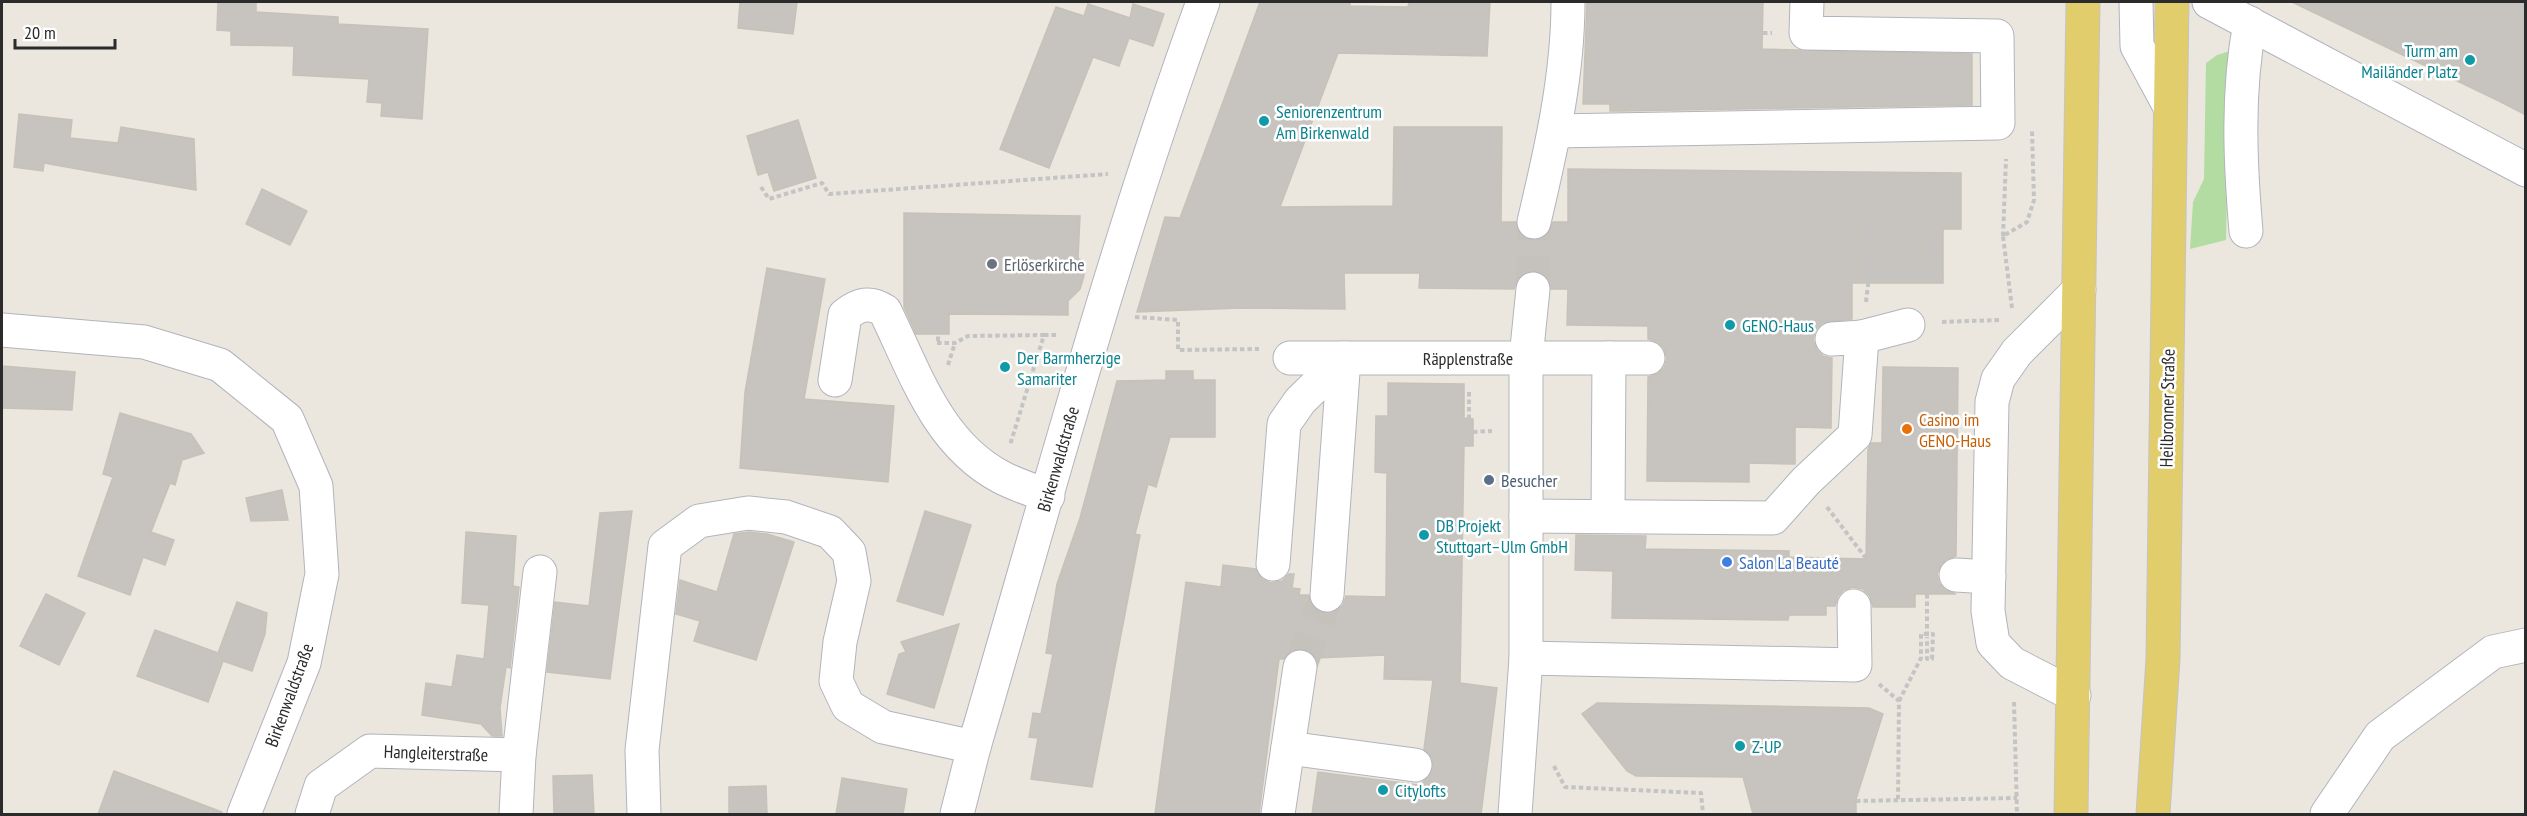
<svg xmlns="http://www.w3.org/2000/svg" width="2527" height="816" viewBox="0 0 2527 816" font-family="'PT Sans Narrow',sans-serif">
<style>
.green{fill:#b2dca1}
.building{fill:#c7c3be;stroke:#c7c2b8;stroke-width:1.5}
.lines{fill:none;stroke-linecap:round;stroke-linejoin:round}
.minor-tunnel{stroke:#c5c1bb;stroke-width:33;stroke-dasharray:33 16;stroke-linecap:butt}
.minor-casing{stroke:#b2b4bd;stroke-width:35}
.major-casing{stroke:#c4c4c4;stroke-width:35}
.path{stroke:#c4c4c4;stroke-width:4;stroke-dasharray:4.5 3;stroke-linecap:butt}
.minor{stroke:#fff;stroke-width:33}
.major{stroke:#e2cd6d;stroke-width:33}
.path-bridge{stroke:#c4c4c4;stroke-width:4;stroke-dasharray:4.5 3;stroke-linecap:butt}
.culture-dot{fill:#0f9aa8;stroke:#fff;stroke-width:2}
.worship-dot{fill:#6b7280;stroke:#fff;stroke-width:2}
.food-dot{fill:#e8710a;stroke:#fff;stroke-width:2}
.service-dot{fill:#5c6f8a;stroke:#fff;stroke-width:2}
.shop-dot{fill:#3f7fe0;stroke:#fff;stroke-width:2}
.labels{text-anchor:middle;dominant-baseline:central;stroke-width:5;stroke-linejoin:round;paint-order:stroke}
.culture-label{font-size:18px;fill:#0d838f;stroke:#fff;text-anchor:start}
.worship-label{font-size:18px;fill:#5b616d;stroke:#fff;text-anchor:start}
.street-label{font-size:18px;fill:#2b2b2b;stroke:#fff}
.food-label{font-size:18px;fill:#c56008;stroke:#fff;text-anchor:start}
.service-label{font-size:18px;fill:#4e5e75;stroke:#fff;text-anchor:start}
.shop-label{font-size:18px;fill:#366cbe;stroke:#fff;text-anchor:start}
</style>
<rect width="100%" height="100%" fill="#ebe7df"/>
<path class="green" d="M 2230,51 L 2226,240 L 2190,249 L 2193,202 L 2204,179 L 2206,63 L 2217,55 Z"/>
<g class="building">
<path d="M 218,2 L 256,2 L 256,12 L 338,17 L 338,24 L 428,29 L 422,119 L 381,116 L 382,103 L 367,102 L 369,79 L 293,75 L 294,46 L 231,45 L 231,31 L 217,30 Z"/>
<path d="M 740,2 L 797,2 L 793,34 L 738,28 Z"/>
<path d="M 1260,2 L 1350,2 L 1350,6 L 1408,7 L 1409,2 L 1490,2 L 1487,56 L 1338,53 L 1280,207 L 1393,206 L 1394,127 L 1502,127 L 1501,222 L 1516,222 L 1521,235 L 1530,240 L 1539,240 L 1547,235 L 1553,222 L 1568,222 L 1568,169 L 1961,173 L 1961,229 L 1943,229 L 1943,283 L 1852,283 L 1852,319 L 1822,323 L 1815,330 L 1813,340 L 1817,350 L 1823,356 L 1832,358 L 1831,428 L 1795,427 L 1795,464 L 1749,463 L 1749,482 L 1647,481 L 1648,377 L 1657,374 L 1664,368 L 1667,359 L 1664,349 L 1658,342 L 1648,339 L 1648,326 L 1567,325 L 1568,289 L 1551,289 L 1544,274 L 1535,270 L 1526,272 L 1518,278 L 1514,289 L 1419,288 L 1420,273 L 1344,273 L 1345,309 L 1241,308 L 1137,312 L 1165,217 L 1180,218 Z"/>
<path d="M 1587,2 L 1763,2 L 1762,49 L 1972,54 L 1972,105 L 1622,111 L 1610,111 L 1610,104 L 1583,104 Z"/>
<path d="M 2292,2 L 2526,2 L 2526,115 L 2497,100 Z"/>
<path d="M 1088,4 L 1130,18 L 1133,4 L 1164,14 L 1153,46 L 1129,38 L 1119,66 L 1093,57 L 1049,168 L 1000,149 L 1056,7 L 1084,16 Z"/>
<path d="M 19,114 L 72,120 L 70,138 L 118,143 L 121,127 L 194,139 L 196,190 L 44,163 L 43,171 L 14,167 Z"/>
<path d="M 798,120 L 816,178 L 774,191 L 768,172 L 758,175 L 747,136 Z"/>
<path d="M 262,189 L 307,211 L 290,245 L 246,224 Z"/>
<path d="M 904,213 L 1080,216 L 1078,258 L 1082,261 L 1084,276 L 1080,289 L 1068,301 L 1068,315 L 949,314 L 949,334 L 916,334 L 904,307 Z"/>
<path d="M 767,268 L 825,279 L 804,399 L 894,406 L 888,482 L 740,468 L 745,392 Z"/>
<path d="M 2,366 L 75,372 L 72,410 L 2,408 Z"/>
<path d="M 1883,367 L 1958,368 L 1956,556 L 1947,559 L 1941,564 L 1937,574 L 1939,583 L 1945,590 L 1956,594 L 1915,594 L 1915,607 L 1873,607 L 1870,596 L 1863,589 L 1853,587 L 1844,590 L 1838,596 L 1835,606 L 1826,606 L 1826,615 L 1789,615 L 1788,620 L 1612,618 L 1613,571 L 1575,570 L 1576,535 L 1646,536 L 1645,549 L 1789,551 L 1789,557 L 1866,559 L 1868,449 L 1871,443 L 1882,443 Z"/>
<path d="M 1166,371 L 1193,371 L 1193,380 L 1215,380 L 1215,437 L 1170,437 L 1156,487 L 1148,484 L 1135,534 L 1140,535 L 1092,787 L 1031,779 L 1038,738 L 1029,737 L 1033,713 L 1041,714 L 1053,654 L 1046,653 L 1057,584 L 1080,518 L 1117,381 L 1166,380 Z"/>
<path d="M 1388,383 L 1464,384 L 1464,418 L 1473,419 L 1473,446 L 1464,446 L 1460,683 L 1497,688 L 1481,814 L 1312,814 L 1318,772 L 1419,785 L 1429,777 L 1433,768 L 1432,758 L 1424,749 L 1433,680 L 1384,679 L 1385,655 L 1316,658 L 1302,648 L 1293,650 L 1284,659 L 1279,659 L 1259,814 L 1155,814 L 1186,582 L 1221,587 L 1223,565 L 1256,569 L 1262,579 L 1271,583 L 1282,581 L 1289,574 L 1294,574 L 1292,588 L 1300,589 L 1299,595 L 1308,595 L 1316,610 L 1325,614 L 1336,612 L 1343,605 L 1346,596 L 1386,597 L 1387,473 L 1375,472 L 1376,416 L 1388,416 Z"/>
<path d="M 120,413 L 191,434 L 204,453 L 182,460 L 175,485 L 170,483 L 151,532 L 174,540 L 165,565 L 143,557 L 130,595 L 78,576 L 113,477 L 103,474 Z"/>
<path d="M 282,490 L 288,520 L 251,521 L 246,498 Z"/>
<path d="M 632,511 L 610,679 L 547,672 L 555,602 L 589,606 L 600,513 Z"/>
<path d="M 925,511 L 971,525 L 943,615 L 897,601 Z"/>
<path d="M 466,532 L 516,536 L 513,586 L 519,587 L 510,668 L 506,667 L 500,708 L 502,736 L 492,736 L 481,724 L 422,715 L 426,683 L 452,687 L 457,655 L 484,659 L 489,605 L 462,603 Z"/>
<path d="M 749,532 L 767,534 L 794,542 L 756,660 L 694,641 L 700,621 L 676,614 L 680,580 L 717,592 L 734,534 Z"/>
<path d="M 46,594 L 85,613 L 59,665 L 20,646 Z"/>
<path d="M 237,602 L 267,613 L 265,634 L 252,671 L 223,661 L 208,702 L 137,676 L 155,630 L 218,653 Z"/>
<path d="M 959,624 L 934,708 L 887,694 L 899,654 L 906,652 L 901,642 Z"/>
<path d="M 1597,703 L 1869,708 L 1883,714 L 1856,799 L 1856,814 L 1753,814 L 1743,777 L 1636,776 L 1627,771 L 1582,714 Z"/>
<path d="M 114,771 L 222,812 L 222,814 L 98,814 Z"/>
<path d="M 592,775 L 594,814 L 554,814 L 553,776 Z"/>
<path d="M 842,778 L 907,789 L 903,814 L 836,814 Z"/>
<path d="M 766,786 L 767,814 L 729,814 L 729,787 Z"/>
</g>
<g class="lines">
<g class="minor-tunnel">
<path d="M 1533,289 L 1534,222"/>
<path d="M 1300,667 L 1327,595"/>
</g>
<defs>
<g id="minor">
<path d="M 2136,2 L 2137,46 L 2170,107"/>
<path d="M 2209,2 L 2526,170"/>
<path d="M 1555,131 L 1998,123 L 1997,36 L 1806,33 L 1807,2"/>
<path d="M 1534,222 C 1551,150 1568,76 1568,2"/>
<path d="M 2246,231 C 2240,162 2237,91 2250,23"/>
<path d="M 2,330 L 144,342 L 220,365 L 287,419 L 316,486 L 322,574 L 304,663 L 244,814"/>
<path d="M 1862,337 L 1908,325"/>
<path d="M 1290,358 L 1609,358 L 1608,516"/>
<path d="M 1609,358 L 1648,358"/>
<path d="M 835,380 L 845,315 C 859,304 870,301 885,311 C 915,372 937,443 1001,477 C 1016,485 1033,490 1048,496"/>
<path d="M 1526,516 L 1773,518 L 1806,481 L 1855,435 L 1862,337 L 1832,339"/>
<path d="M 1273,564 L 1284,424 L 1300,401 L 1344,358 L 1327,595"/>
<path d="M 1956,575 L 1989,577"/>
<path d="M 1526,658 L 1855,665 L 1854,606"/>
<path d="M 2074,695 L 2012,663 L 1993,643 L 1988,611 L 1992,402 L 1998,379 L 2017,352 L 2079,290"/>
<path d="M 1288,748 L 1415,765"/>
<path d="M 312,814 L 321,786 L 370,751 L 519,755"/>
<path d="M 516,814 L 519,755 L 540,572"/>
<path d="M 644,814 L 642,750 L 665,546 L 699,521 L 748,513 L 786,517 L 830,532 L 849,552 L 854,581 L 840,642 L 836,681 L 848,706 L 883,727 L 974,747"/>
<path d="M 957,814 L 974,747 C 1047,498 1114,246 1203,2"/>
<path d="M 1278,814 L 1300,667"/>
<path d="M 1515,814 L 1526,658 L 1526,358 L 1533,289"/>
<path d="M 2327,814 L 2380,736 L 2493,652 L 2526,645"/>
</g>
<g id="major">
<path d="M 2071,814 L 2083,2"/>
<path d="M 2153,814 L 2163,659 L 2172,2"/>
</g>
</defs>
<use href="#minor" class="minor-casing"/>
<use href="#major" class="major-casing"/>
<g class="path">
<path d="M 1763,33 L 1772,33"/>
<path d="M 761,187 L 769,199 L 822,183 L 829,194 L 1108,174"/>
<path d="M 1934,228 L 1935,274 L 1869,276 L 1868,229 Z"/>
<path d="M 2003,236 L 2006,159"/>
<path d="M 1866,302 L 1869,276"/>
<path d="M 2012,308 L 2003,236 L 2027,222 L 2034,200 L 2032,130"/>
<path d="M 938,314 L 938,343"/>
<path d="M 1135,317 L 1178,320 L 1178,350 L 1259,349"/>
<path d="M 1942,322 L 2000,320"/>
<path d="M 1044,335 L 1058,335"/>
<path d="M 937,343 L 955,343 L 968,336 L 1044,335 L 1010,445"/>
<path d="M 948,365 L 955,343"/>
<path d="M 1469,419 L 1469,392"/>
<path d="M 1473,432 L 1492,431"/>
<path d="M 1827,507 L 1868,561 L 1880,561"/>
<path d="M 1879,684 L 1899,701 L 1898,800"/>
<path d="M 1899,701 L 1921,658 L 1921,634 L 1933,634 L 1932,659 L 1927,659 L 1927,637"/>
<path d="M 2014,702 L 2017,814"/>
<path d="M 1554,766 L 1565,787 L 1701,793 L 1703,814"/>
<path d="M 1856,801 L 2017,798"/>
</g>
<use href="#minor" class="minor"/>
<use href="#major" class="major"/>
<path class="path-bridge" d="M 1927,594 L 1927,637"/>
</g>
<g class="culture-dot">
<circle cx="2470" cy="60" r="6"/>
<circle cx="1264" cy="121" r="6"/>
<circle cx="1730" cy="325" r="6"/>
<circle cx="1005" cy="367" r="6"/>
<circle cx="1424" cy="535" r="6"/>
<circle cx="1740" cy="746" r="6"/>
<circle cx="1383" cy="790" r="6"/>
</g>
<circle class="worship-dot" cx="992" cy="264" r="6"/>
<circle class="food-dot" cx="1907" cy="429" r="6"/>
<circle class="service-dot" cx="1489" cy="480" r="6"/>
<circle class="shop-dot" cx="1727" cy="562" r="6"/>
<g class="labels">
<g class="culture-label">
<text x="2458" y="50" text-anchor="end">Turm am<tspan x="2458" dy="21">Mailänder Platz</tspan></text>
<text x="1276" y="111">Seniorenzentrum<tspan x="1276" dy="21">Am Birkenwald</tspan></text>
<text x="1742" y="325">GENO-Haus</text>
<text x="1017" y="357">Der Barmherzige<tspan x="1017" dy="21">Samariter</tspan></text>
<text x="1436" y="525">DB Projekt<tspan x="1436" dy="21">Stuttgart–Ulm GmbH</tspan></text>
<text x="1752" y="746">Z-UP</text>
<text x="1395" y="790">Citylofts</text>
</g>
<g class="worship-label">
<text x="1004" y="264">Erlöserkirche</text>
</g>
<g class="street-label">
<text x="1468" y="358">Räpplenstraße</text>
<text transform="translate(2167 408) rotate(-89)">Heilbronner Straße</text>
<text transform="translate(1058 459) rotate(-74)">Birkenwaldstraße</text>
<text transform="translate(289 695) rotate(-70)">Birkenwaldstraße</text>
<text transform="translate(436 753) rotate(2)">Hangleiterstraße</text>
</g>
<g class="food-label">
<text x="1919" y="419">Casino im<tspan x="1919" dy="21">GENO-Haus</tspan></text>
</g>
<g class="service-label">
<text x="1501" y="480">Besucher</text>
</g>
<g class="shop-label">
<text x="1739" y="562">Salon La Beauté</text>
</g>
</g>
<rect width="2527" height="816" fill="none" stroke="#2b2b2b" stroke-width="6"/>
<path d="M15 39v9h100v-9" fill="none" stroke="#2b2b2b" stroke-width="3"/>
<text x="24" y="39" font-size="18" fill="#2b2b2b" stroke="#ffffff" stroke-width="4.5" paint-order="stroke">20 m</text>
</svg>
